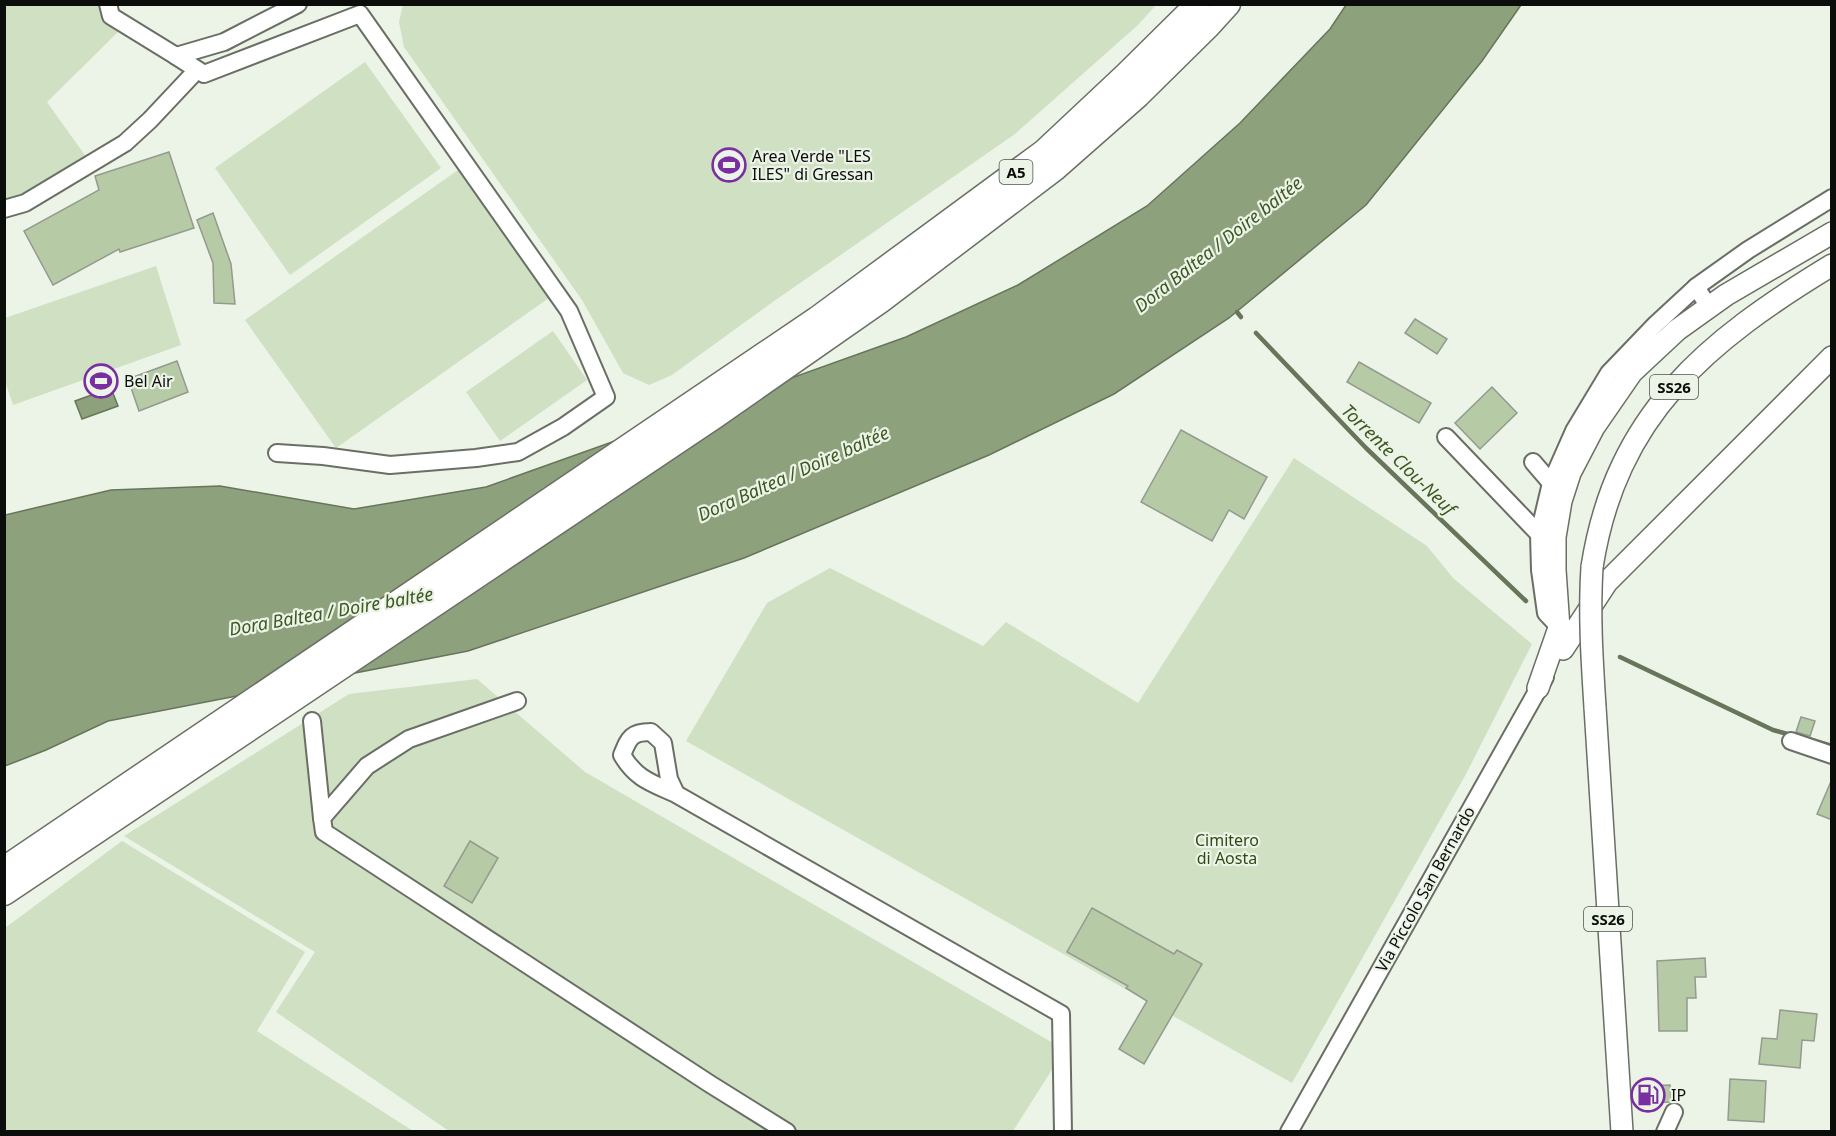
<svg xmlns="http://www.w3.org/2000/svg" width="1836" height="1136" viewBox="0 0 1836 1136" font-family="'Noto Sans',sans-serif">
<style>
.green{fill:#d0e0c3}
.water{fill:#8ea17d;stroke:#67755a;stroke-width:1.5}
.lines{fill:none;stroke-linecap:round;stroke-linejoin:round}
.stream{stroke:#67755a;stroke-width:4.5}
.building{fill:#b6cba5;stroke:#949a8f;stroke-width:1.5}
.minor-casing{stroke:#6a6f65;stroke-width:20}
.major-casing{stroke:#6a6f65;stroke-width:24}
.highway-casing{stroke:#6a6f65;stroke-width:27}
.minor{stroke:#fff;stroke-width:16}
.major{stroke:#fff;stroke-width:21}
.highway{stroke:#fff;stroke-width:24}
.major-bridge-casing{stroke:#6a6f65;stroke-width:24;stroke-linecap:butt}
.major-bridge{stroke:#fff;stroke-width:21}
.labels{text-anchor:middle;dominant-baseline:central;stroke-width:4.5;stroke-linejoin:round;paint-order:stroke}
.shield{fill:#ecf3e7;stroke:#4e524c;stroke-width:1.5}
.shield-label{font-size:15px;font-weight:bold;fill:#0b0d0a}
.poi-label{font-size:16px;fill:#0b0d0a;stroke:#ecf3e7;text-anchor:start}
.park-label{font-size:16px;fill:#314a13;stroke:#ecf3e7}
.street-label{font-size:16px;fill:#0b0d0a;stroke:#ecf3e7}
.water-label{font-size:18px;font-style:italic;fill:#3e5822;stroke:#ecf3e7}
</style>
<rect width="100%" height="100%" fill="#ecf3e7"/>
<g class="green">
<path d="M 403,4 L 1156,4 L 1156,5 L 1138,25 L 1015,134 L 767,306 L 672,375 L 649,385 L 623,373 L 582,300 L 404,47 L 399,22 Z"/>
<path d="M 5,5 L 98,5 L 103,13 L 119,31 L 47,102 L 89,161 L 5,206 Z"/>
<path d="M 365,62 L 441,168 L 290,275 L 215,168 Z"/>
<path d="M 458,170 L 549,298 L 336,448 L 245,320 Z"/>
<path d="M 156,266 L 181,345 L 13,405 L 5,381 L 5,318 Z"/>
<path d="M 553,331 L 587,380 L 500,441 L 466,392 Z"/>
<path d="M 1294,458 L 1427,546 L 1453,578 L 1532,644 L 1466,774 L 1292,1083 L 686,741 L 767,603 L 830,568 L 983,646 L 1006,622 L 1138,703 Z"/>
<path d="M 477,679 L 585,772 L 1053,1043 L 1055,1065 L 1013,1131 L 449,1131 L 276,1012 L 315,952 L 124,836 L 349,694 Z"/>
<path d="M 122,841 L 305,952 L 257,1031 L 413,1131 L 5,1131 L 5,928 Z"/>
</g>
<g class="water">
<path d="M 1346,5 L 1521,5 L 1482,61 L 1366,205 L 1229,318 L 1114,394 L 989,455 L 744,558 L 468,651 L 108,721 L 46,750 L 5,766 L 5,515 L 111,490 L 220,486 L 354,509 L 486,487 L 906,337 L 1018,285 L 1147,206 L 1240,123 L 1330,29 Z"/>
<path d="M 111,388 L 118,406 L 82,419 L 75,401 Z"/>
</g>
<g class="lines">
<g class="stream">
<path d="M 1237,312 L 1241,317"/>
<path d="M 1256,333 L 1366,448 L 1526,601"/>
<path d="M 1620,657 L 1773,730 L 1791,735"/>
<path d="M 1805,738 L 1832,746"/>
</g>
</g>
<g class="building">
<path d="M 169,152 L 194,228 L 120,252 L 119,249 L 53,285 L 24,231 L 99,190 L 95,176 Z"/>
<path d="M 213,213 L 231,264 L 235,304 L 214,303 L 213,263 L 197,220 Z"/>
<path d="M 1415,319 L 1447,339 L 1437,354 L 1405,333 Z"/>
<path d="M 177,361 L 188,392 L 139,411 L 128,379 Z"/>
<path d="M 1359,362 L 1431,403 L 1419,423 L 1347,382 Z"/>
<path d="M 1492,387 L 1517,413 L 1480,449 L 1455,423 Z"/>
<path d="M 1181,430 L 1267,477 L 1244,519 L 1229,510 L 1212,541 L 1141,502 Z"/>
<path d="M 1801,717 L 1815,721 L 1810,736 L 1796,732 Z"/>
<path d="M 1832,779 L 1832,820 L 1817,814 Z"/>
<path d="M 470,841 L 498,858 L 472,903 L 444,886 Z"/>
<path d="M 1092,908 L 1174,954 L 1177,950 L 1202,964 L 1144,1064 L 1119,1049 L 1147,1001 L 1126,988 L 1128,986 L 1067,952 Z"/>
<path d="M 1705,958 L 1706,977 L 1695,977 L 1696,998 L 1687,998 L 1687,1031 L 1659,1031 L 1657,961 Z"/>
<path d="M 1780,1010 L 1817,1014 L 1814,1041 L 1802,1040 L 1800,1068 L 1759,1064 L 1762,1038 L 1777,1039 Z"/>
<path d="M 1730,1079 L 1766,1081 L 1764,1122 L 1728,1120 Z"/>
<path d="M 1670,1085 L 1671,1102 L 1640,1103 L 1639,1086 Z"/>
</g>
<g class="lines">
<defs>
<g id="minor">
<path d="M 108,4 L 111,16 L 176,56 L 224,42 L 298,4"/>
<path d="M 176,56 L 204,74 L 360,14 L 569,311 L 606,397 L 563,427 L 518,452 L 476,458 L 390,465 L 323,456 L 277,453"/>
<path d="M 4,209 L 25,203 L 125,143 L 150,120 L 197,70"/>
<path d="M 1696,287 L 1748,250 L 1832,198"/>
<path d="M 1446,437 L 1539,534"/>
<path d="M 1533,462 L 1551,483"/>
<path d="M 1563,631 L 1546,613 L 1540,570 L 1539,534 L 1551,483 L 1574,431 L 1609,373 L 1656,324 L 1696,287 L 1709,307"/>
<path d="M 517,701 L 409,739 L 367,766 L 322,818 L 324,832 L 710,1084 L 787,1132"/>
<path d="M 312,721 L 322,818"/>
<path d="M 1791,741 L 1832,755"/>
<path d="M 676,794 L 669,779 L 663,743 L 651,732 C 631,732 629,738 622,755 C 636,779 652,783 676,794 L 1061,1014 L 1063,1132"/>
<path d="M 1289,1132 L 1545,677"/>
<path d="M 1665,1132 L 1674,1112"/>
</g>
<g id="major">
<path d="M 1592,567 C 1616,414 1707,341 1832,265"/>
<path d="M 1563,649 L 1607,582 L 1832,357"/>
<path d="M 1538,688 L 1559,628 L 1555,570 L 1555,537 L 1561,501 L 1570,473 L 1594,427 L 1632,372 L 1677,330 L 1726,295 L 1832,233"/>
<path d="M 1595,707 L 1622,1132"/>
</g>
<g id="highway">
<path d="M 4,869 L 817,319 L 1044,152 L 1125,76 L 1198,4"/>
<path d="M 4,893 L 715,416 L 880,301 L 1054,169 L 1138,95 L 1208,26 L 1228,4"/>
</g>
</defs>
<use href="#minor" class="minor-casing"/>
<use href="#major" class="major-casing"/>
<use href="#highway" class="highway-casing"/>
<use href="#minor" class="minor"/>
<use href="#major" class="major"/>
<use href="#highway" class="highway"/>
<defs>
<path id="major-bridge" d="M 1592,567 C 1589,614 1592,660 1595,707"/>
</defs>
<use href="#major-bridge" class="major-bridge-casing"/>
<use href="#major-bridge" class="major-bridge"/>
</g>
<defs>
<symbol id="stadium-ring" viewBox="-11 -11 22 22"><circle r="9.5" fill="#ecf3e7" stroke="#792fa1" stroke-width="1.5"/><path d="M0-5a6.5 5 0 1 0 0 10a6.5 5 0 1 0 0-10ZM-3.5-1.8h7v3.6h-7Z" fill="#792fa1"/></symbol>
<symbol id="fuel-ring" viewBox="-11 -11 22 22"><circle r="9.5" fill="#ecf3e7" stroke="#792fa1" stroke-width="1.5"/><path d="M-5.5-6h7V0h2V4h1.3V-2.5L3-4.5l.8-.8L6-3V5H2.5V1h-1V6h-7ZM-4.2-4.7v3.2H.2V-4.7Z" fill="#792fa1"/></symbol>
</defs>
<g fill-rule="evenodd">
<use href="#stadium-ring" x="710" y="146" width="38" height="38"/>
<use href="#stadium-ring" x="82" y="362" width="38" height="38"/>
<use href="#fuel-ring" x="1629" y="1076" width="38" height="38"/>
</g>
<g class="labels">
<g class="shield">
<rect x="999.5" y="160" width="33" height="24" rx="4.5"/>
<rect x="1650" y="375" width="48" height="24" rx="4.5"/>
<rect x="1584" y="907" width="48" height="24" rx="4.5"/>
</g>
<g class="shield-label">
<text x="1016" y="172">A5</text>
<text x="1674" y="387">SS26</text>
<text x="1608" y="919">SS26</text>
</g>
<g class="poi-label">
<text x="752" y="156">Area Verde "LES<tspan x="752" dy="18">ILES" di Gressan</tspan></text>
<text x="124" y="381">Bel Air</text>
<text x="1671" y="1095">IP</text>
</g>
<g class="park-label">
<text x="1227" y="840">Cimitero<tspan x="1227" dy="18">di Aosta</tspan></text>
</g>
<g class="street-label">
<text transform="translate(1425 889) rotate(-61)">Via Piccolo San Bernardo</text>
</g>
<g class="water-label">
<text transform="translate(1218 244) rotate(-38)">Dora Baltea / Doire baltée</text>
<text transform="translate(1399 459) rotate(44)">Torrente Clou-Neuf</text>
<text transform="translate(793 473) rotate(-24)">Dora Baltea / Doire baltée</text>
<text transform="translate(331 611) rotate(-10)">Dora Baltea / Doire baltée</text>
</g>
</g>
<rect width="1836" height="1136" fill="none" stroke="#0b0d0a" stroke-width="12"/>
</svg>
